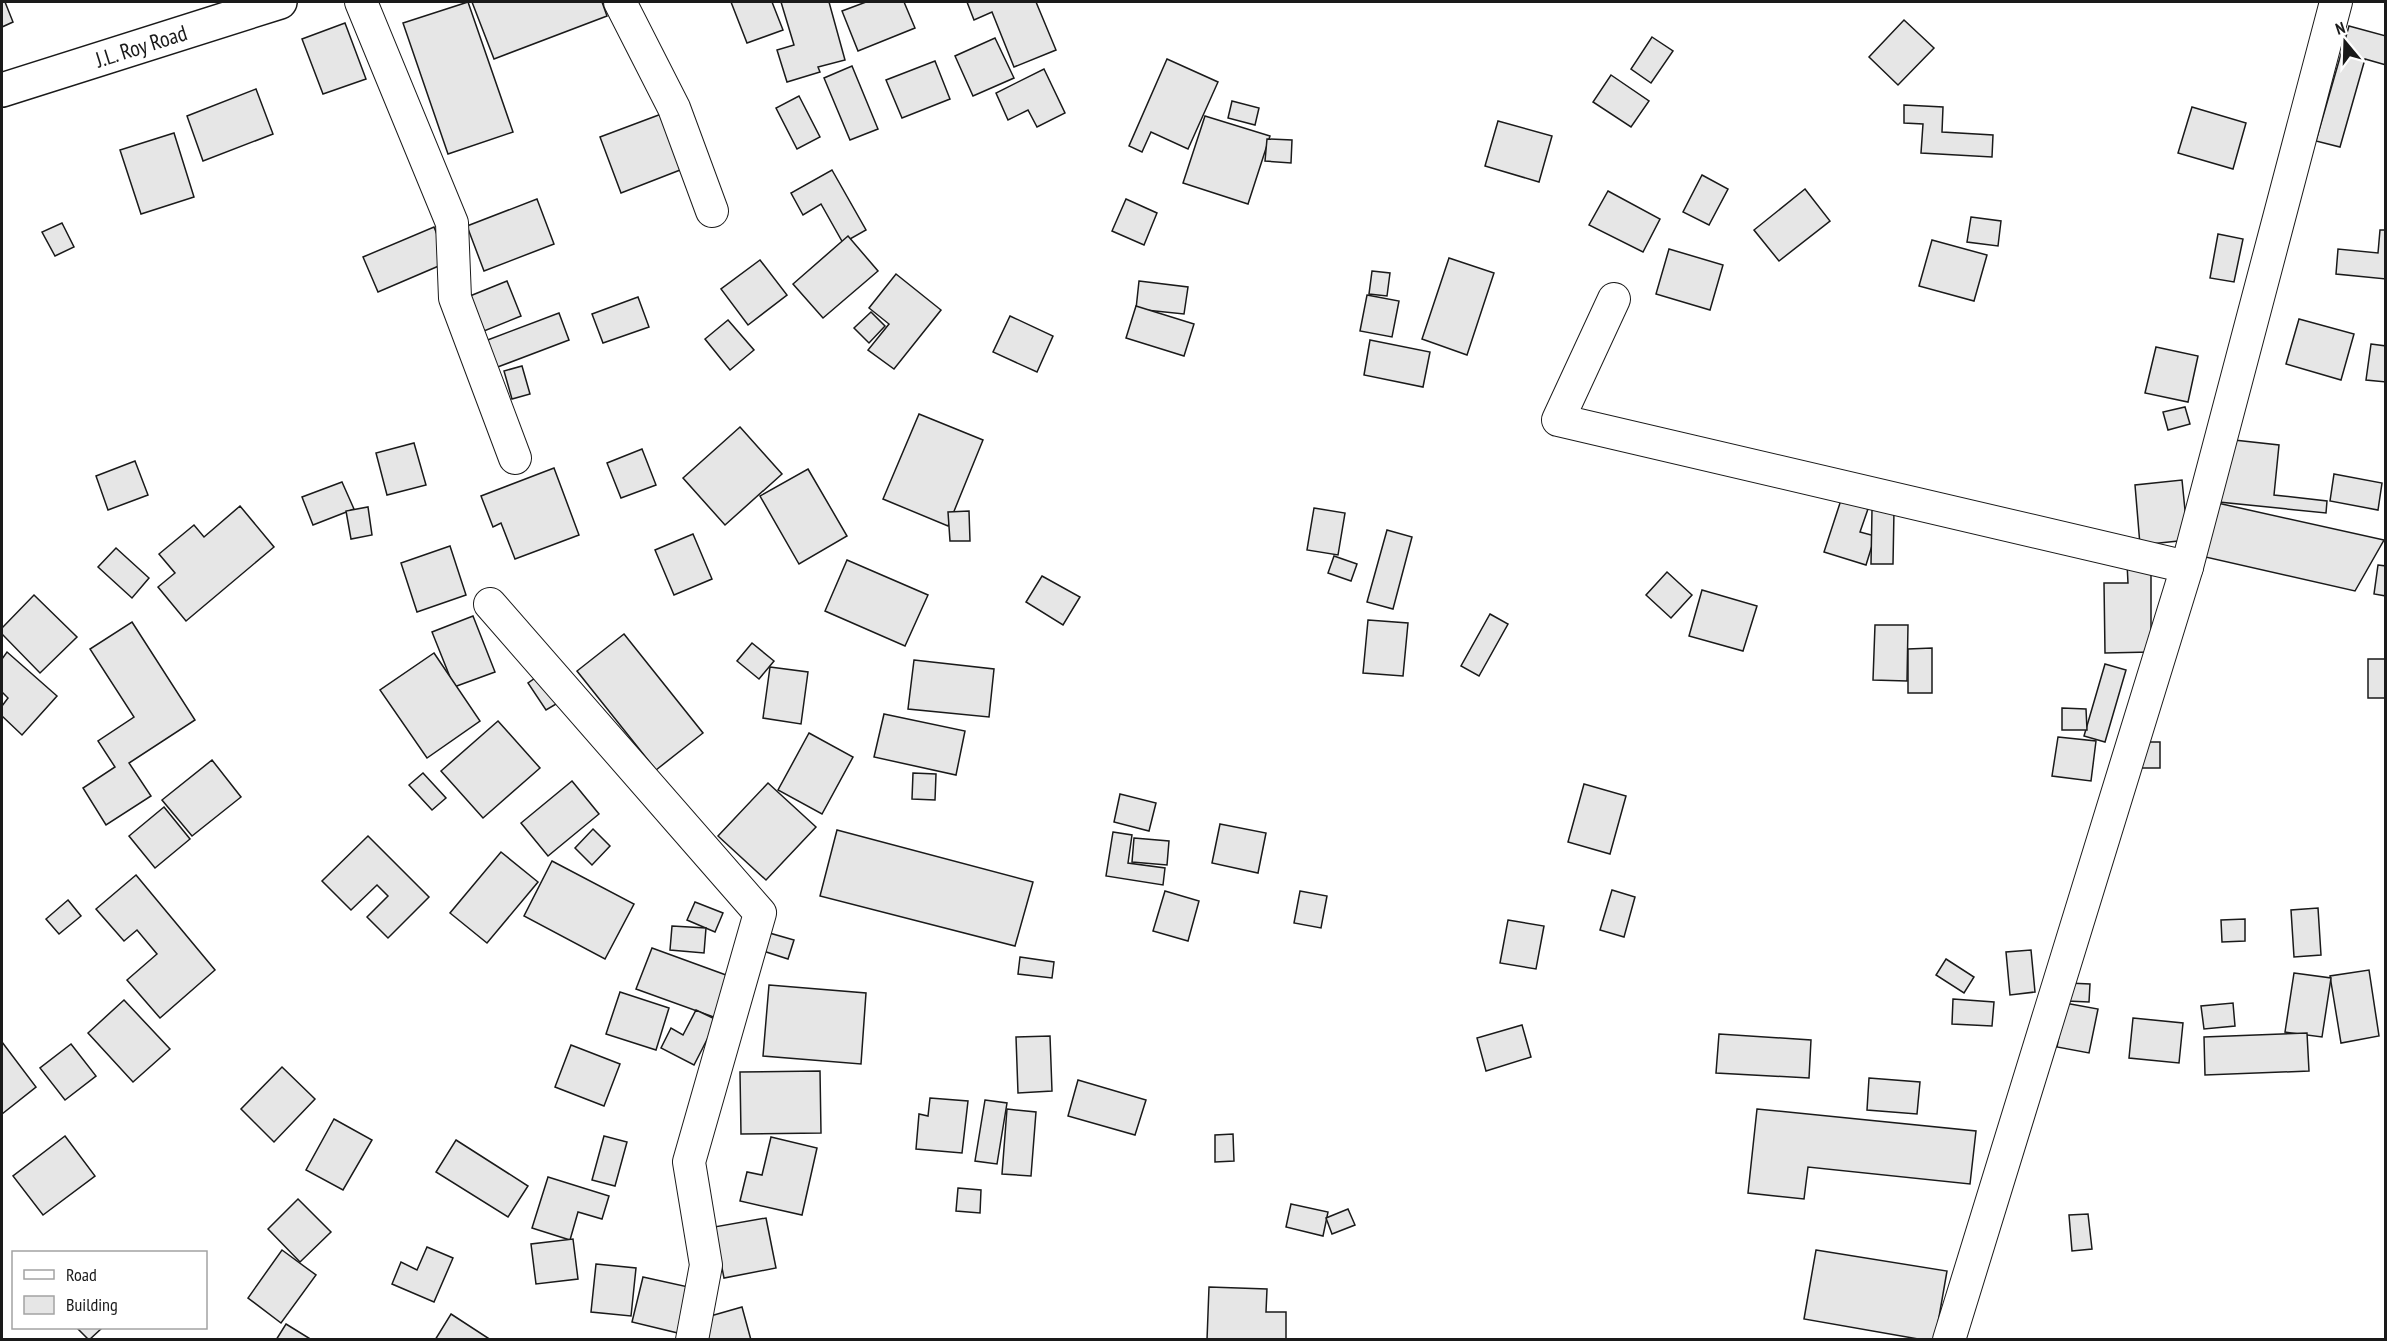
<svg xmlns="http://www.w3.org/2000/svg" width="2387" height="1341" viewBox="0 0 2387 1341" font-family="'PT Sans Narrow',sans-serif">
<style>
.building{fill:#e6e6e6;stroke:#1a1a1a;stroke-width:1.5}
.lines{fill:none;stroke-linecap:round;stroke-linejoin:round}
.minor-casing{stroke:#1a1a1a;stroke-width:34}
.secondary-casing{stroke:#1a1a1a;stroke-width:36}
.minor{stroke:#fff;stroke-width:32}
.secondary{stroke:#fff;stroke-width:33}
.labels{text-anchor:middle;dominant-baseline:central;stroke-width:4.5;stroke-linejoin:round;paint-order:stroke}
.street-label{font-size:22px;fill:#1a1a1a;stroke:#fff}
</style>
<rect width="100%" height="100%" fill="#fff"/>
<g class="building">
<path d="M 2,2 L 5,2 L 13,22 L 2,27 Z"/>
<path d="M 468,2 L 513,132 L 448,154 L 403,23 Z"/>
<path d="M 472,2 L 602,2 L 607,16 L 494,59 Z"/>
<path d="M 731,2 L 772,2 L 783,30 L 747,43 Z"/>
<path d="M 781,2 L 829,2 L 845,60 L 818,67 L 820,72 L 787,82 L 777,50 L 794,45 Z"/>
<path d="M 866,2 L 904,2 L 915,28 L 858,51 L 842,11 Z"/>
<path d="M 967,2 L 1036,2 L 1056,50 L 1014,67 L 992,12 L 974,20 Z"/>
<path d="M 1904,20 L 1934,48 L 1898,85 L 1869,57 Z"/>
<path d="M 345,23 L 366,79 L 323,94 L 302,39 Z"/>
<path d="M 2349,26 L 2386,36 L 2386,65 L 2365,59 L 2340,147 L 2316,141 Z"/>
<path d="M 1652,37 L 1673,51 L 1651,83 L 1631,69 Z"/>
<path d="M 995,38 L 1014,78 L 973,96 L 955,56 Z"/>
<path d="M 1167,59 L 1218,82 L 1188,149 L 1151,132 L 1142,152 L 1129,146 Z"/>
<path d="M 935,61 L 950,99 L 902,118 L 886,80 Z"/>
<path d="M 852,66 L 878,129 L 850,140 L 824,78 Z"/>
<path d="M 1044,69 L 1065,113 L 1037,127 L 1028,110 L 1008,120 L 996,93 Z"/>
<path d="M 1611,75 L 1649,101 L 1631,127 L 1593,102 Z"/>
<path d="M 256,89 L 273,134 L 203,161 L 187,116 Z"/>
<path d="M 799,96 L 820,137 L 797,149 L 776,108 Z"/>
<path d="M 1232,101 L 1259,108 L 1255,125 L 1228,118 Z"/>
<path d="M 1904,105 L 1943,107 L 1942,132 L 1993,135 L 1992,157 L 1921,153 L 1923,124 L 1904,123 Z"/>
<path d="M 2192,107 L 2246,123 L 2233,169 L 2178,153 Z"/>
<path d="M 672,110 L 693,165 L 621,193 L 600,137 Z"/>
<path d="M 1205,116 L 1270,136 L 1248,204 L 1183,183 Z"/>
<path d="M 1498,121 L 1552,136 L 1539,182 L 1485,166 Z"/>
<path d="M 174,133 L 194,197 L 141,214 L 120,150 Z"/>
<path d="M 1267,139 L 1292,140 L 1291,163 L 1265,161 Z"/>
<path d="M 832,170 L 866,230 L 843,243 L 821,204 L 803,215 L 791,193 Z"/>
<path d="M 1702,175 L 1728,189 L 1709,225 L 1683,212 Z"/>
<path d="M 1805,189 L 1830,221 L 1779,261 L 1754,230 Z"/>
<path d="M 1608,191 L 1660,219 L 1643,252 L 1589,225 Z"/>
<path d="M 537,199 L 554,244 L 484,271 L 467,226 Z"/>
<path d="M 1126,199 L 1157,213 L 1144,245 L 1112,231 Z"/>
<path d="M 1971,217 L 2001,221 L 1998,246 L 1967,242 Z"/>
<path d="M 62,223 L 74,247 L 55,256 L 42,232 Z"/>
<path d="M 434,227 L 448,262 L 378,292 L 363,257 Z"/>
<path d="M 2380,230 L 2386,230 L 2386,279 L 2336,274 L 2338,249 L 2378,253 Z"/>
<path d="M 2218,234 L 2243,239 L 2234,282 L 2210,278 Z"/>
<path d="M 848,236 L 878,271 L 823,318 L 793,284 Z"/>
<path d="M 1932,240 L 1987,255 L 1974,301 L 1919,286 Z"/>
<path d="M 1669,249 L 1723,265 L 1710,310 L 1656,294 Z"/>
<path d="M 1449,258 L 1494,273 L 1467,355 L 1422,339 Z"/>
<path d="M 760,260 L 787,295 L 748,325 L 721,289 Z"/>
<path d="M 1372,271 L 1390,273 L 1387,296 L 1369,294 Z"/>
<path d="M 896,274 L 941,310 L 894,369 L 868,350 L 889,324 L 869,308 Z"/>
<path d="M 507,281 L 521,316 L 479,333 L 465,298 Z"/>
<path d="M 1139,281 L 1188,287 L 1184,314 L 1136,309 Z"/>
<path d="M 1367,295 L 1399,301 L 1392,337 L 1360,331 Z"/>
<path d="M 638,297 L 649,327 L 603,343 L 592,314 Z"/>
<path d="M 1136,306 L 1194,324 L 1184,356 L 1126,338 Z"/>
<path d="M 871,312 L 885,326 L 869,343 L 854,328 Z"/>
<path d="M 559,313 L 569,340 L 495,368 L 485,341 Z"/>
<path d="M 1010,316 L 1053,336 L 1037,372 L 993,352 Z"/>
<path d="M 2299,319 L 2354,334 L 2341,380 L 2286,364 Z"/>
<path d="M 728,320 L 754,350 L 730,370 L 705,339 Z"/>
<path d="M 1370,340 L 1430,352 L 1423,387 L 1364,375 Z"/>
<path d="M 2371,344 L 2386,346 L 2386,382 L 2366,380 Z"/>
<path d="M 2156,347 L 2198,356 L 2188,402 L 2145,393 Z"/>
<path d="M 522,366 L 530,394 L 512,399 L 504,371 Z"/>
<path d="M 2185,407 L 2190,424 L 2168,430 L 2163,412 Z"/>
<path d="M 919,414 L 983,440 L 948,526 L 883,499 Z"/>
<path d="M 740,427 L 782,474 L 725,525 L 683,478 Z"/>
<path d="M 2225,439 L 2279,445 L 2274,495 L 2327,501 L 2326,513 L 2219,502 Z"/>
<path d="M 414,443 L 426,485 L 387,495 L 376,453 Z"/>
<path d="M 642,449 L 656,485 L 621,498 L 607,463 Z"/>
<path d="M 135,461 L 148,495 L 108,510 L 96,476 Z"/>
<path d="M 554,468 L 579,535 L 515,559 L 501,523 L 493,527 L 481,496 Z"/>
<path d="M 808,469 L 847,536 L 799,564 L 760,496 Z"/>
<path d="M 2334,474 L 2382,483 L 2378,510 L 2330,501 Z"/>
<path d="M 2182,480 L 2188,540 L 2140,545 L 2135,485 Z"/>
<path d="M 342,482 L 354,509 L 313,525 L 302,497 Z"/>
<path d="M 1841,500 L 1868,509 L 1860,532 L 1875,536 L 1866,565 L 1824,552 Z"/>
<path d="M 2213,502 L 2384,540 L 2355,591 L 2201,556 Z"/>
<path d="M 240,506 L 274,547 L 186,621 L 158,587 L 175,573 L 159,554 L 194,525 L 204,537 Z"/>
<path d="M 368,507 L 372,535 L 351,539 L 346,511 Z"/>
<path d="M 1314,508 L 1345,513 L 1338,555 L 1307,550 Z"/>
<path d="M 1872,510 L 1894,510 L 1893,564 L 1871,564 Z"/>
<path d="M 969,511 L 970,541 L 950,541 L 948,512 Z"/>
<path d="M 1387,530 L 1412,537 L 1393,609 L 1367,602 Z"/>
<path d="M 693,534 L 712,579 L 674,595 L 655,550 Z"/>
<path d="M 450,546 L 466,595 L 417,612 L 401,563 Z"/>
<path d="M 116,548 L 149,578 L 132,598 L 98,567 Z"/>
<path d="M 1334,556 L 1357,564 L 1351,581 L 1328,573 Z"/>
<path d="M 847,560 L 928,595 L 905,646 L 825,611 Z"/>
<path d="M 2151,562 L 2151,652 L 2105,653 L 2104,583 L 2128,583 L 2127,563 Z"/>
<path d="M 2378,565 L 2386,566 L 2386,596 L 2374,594 Z"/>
<path d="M 1667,572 L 1692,595 L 1671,618 L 1646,595 Z"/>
<path d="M 1042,576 L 1080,597 L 1063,625 L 1026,602 Z"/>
<path d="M 1702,590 L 1757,606 L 1743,651 L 1689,636 Z"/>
<path d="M 34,595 L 77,637 L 40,673 L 2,634 L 2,628 Z"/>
<path d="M 1490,614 L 1508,624 L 1479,676 L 1461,666 Z"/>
<path d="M 473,616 L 495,672 L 454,687 L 432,632 Z"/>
<path d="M 1368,620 L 1408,623 L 1403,676 L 1363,673 Z"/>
<path d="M 132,622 L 195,720 L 129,763 L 151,796 L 106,825 L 83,788 L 115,767 L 98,741 L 134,717 L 90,649 Z"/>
<path d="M 1875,625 L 1908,625 L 1907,681 L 1873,680 Z"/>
<path d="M 624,634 L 703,733 L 656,770 L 577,671 Z"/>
<path d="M 752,643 L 774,661 L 759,679 L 737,661 Z"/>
<path d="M 1932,648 L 1932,693 L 1908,693 L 1908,649 Z"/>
<path d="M 7,652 L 57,696 L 22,735 L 2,716 L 2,706 L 8,698 L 2,692 L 2,659 Z"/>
<path d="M 434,653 L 480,721 L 427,758 L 380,690 Z"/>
<rect x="2368" y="659" width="18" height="39"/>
<path d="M 914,660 L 994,669 L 989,717 L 908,709 Z"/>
<path d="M 2105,664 L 2126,670 L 2105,742 L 2084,736 Z"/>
<path d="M 770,667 L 808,672 L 801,724 L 763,718 Z"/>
<path d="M 544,672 L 563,700 L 546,710 L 528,683 Z"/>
<path d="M 2062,708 L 2086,709 L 2087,730 L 2062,730 Z"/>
<path d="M 884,714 L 965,731 L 956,775 L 874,757 Z"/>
<path d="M 498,721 L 540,768 L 483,818 L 441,771 Z"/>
<path d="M 809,733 L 853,757 L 822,814 L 778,790 Z"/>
<path d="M 2058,737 L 2096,741 L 2091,781 L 2052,776 Z"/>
<rect x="2140" y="742" width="20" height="26"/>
<path d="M 212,760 L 241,797 L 192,836 L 162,800 Z"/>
<path d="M 423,773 L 446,798 L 432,810 L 409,785 Z"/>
<path d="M 913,773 L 936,774 L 935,800 L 912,799 Z"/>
<path d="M 572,781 L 599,814 L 548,856 L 521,823 Z"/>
<path d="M 768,783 L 816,827 L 766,880 L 718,836 Z"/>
<path d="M 1584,784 L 1626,796 L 1610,854 L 1568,842 Z"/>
<path d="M 1120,794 L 1156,803 L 1149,831 L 1114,822 Z"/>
<path d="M 164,807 L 190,839 L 155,868 L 129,836 Z"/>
<path d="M 1220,824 L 1266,833 L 1258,873 L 1212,863 Z"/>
<path d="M 593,829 L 610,846 L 592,865 L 575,848 Z"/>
<path d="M 837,830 L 1033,882 L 1015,946 L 820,896 Z"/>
<path d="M 1113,832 L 1132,835 L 1128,863 L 1165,868 L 1163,885 L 1106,876 Z"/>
<path d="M 368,836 L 429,897 L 388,938 L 367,917 L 388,896 L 377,885 L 351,910 L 322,881 Z"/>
<path d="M 1134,838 L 1169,841 L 1167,865 L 1132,862 Z"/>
<path d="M 501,852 L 538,882 L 487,943 L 450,913 Z"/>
<path d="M 552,861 L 634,904 L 605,959 L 524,916 Z"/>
<path d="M 136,875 L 215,970 L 160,1018 L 127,980 L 157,954 L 137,930 L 124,941 L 96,909 Z"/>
<path d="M 1612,890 L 1635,897 L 1624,937 L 1600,930 Z"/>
<path d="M 1165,891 L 1199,901 L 1188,941 L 1153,931 Z"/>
<path d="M 1300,891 L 1327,896 L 1321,928 L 1294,923 Z"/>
<path d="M 68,900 L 81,916 L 59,934 L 46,919 Z"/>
<path d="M 695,902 L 723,913 L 715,932 L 687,920 Z"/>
<path d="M 2318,908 L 2321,955 L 2294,957 L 2291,910 Z"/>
<path d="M 2245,919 L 2245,941 L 2222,942 L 2221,920 Z"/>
<path d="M 1508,920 L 1544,926 L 1536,969 L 1500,963 Z"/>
<path d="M 672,926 L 706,928 L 704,953 L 670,950 Z"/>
<path d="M 759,930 L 794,940 L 788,959 L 754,948 Z"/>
<path d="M 652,948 L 737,979 L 722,1020 L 636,989 Z"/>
<path d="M 2031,950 L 2035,992 L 2010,995 L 2006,952 Z"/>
<path d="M 1020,957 L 1054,962 L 1052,978 L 1018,974 Z"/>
<path d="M 1946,959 L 1974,977 L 1964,993 L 1936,975 Z"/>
<path d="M 2369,970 L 2379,1036 L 2341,1043 L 2330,976 Z"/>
<path d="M 2294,973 L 2331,978 L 2322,1037 L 2285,1032 Z"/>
<path d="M 2068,983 L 2090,984 L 2089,1002 L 2067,1001 Z"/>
<path d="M 769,985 L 866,993 L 861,1064 L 763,1056 Z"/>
<path d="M 620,992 L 669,1008 L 656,1050 L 606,1034 Z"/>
<path d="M 1953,999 L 1994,1002 L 1992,1026 L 1952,1024 Z"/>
<path d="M 124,1000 L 170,1049 L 133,1082 L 88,1033 Z"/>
<path d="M 2065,1003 L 2098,1009 L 2089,1053 L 2057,1047 Z"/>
<path d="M 2233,1003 L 2235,1026 L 2204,1029 L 2201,1006 Z"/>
<path d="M 696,1010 L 717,1020 L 694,1065 L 661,1048 L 671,1028 L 683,1035 Z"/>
<path d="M 2133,1018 L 2183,1023 L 2179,1063 L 2129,1058 Z"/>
<path d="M 1522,1025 L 1531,1057 L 1486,1071 L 1477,1038 Z"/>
<path d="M 2307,1033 L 2309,1071 L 2205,1075 L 2204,1037 Z"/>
<path d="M 1719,1034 L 1811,1040 L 1809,1078 L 1716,1073 Z"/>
<path d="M 1050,1036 L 1052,1091 L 1018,1093 L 1016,1037 Z"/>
<path d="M 2,1042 L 36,1087 L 2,1114 Z"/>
<path d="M 71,1044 L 96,1076 L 65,1100 L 40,1068 Z"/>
<path d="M 571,1045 L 620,1064 L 604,1106 L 555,1087 Z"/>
<path d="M 282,1067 L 315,1099 L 274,1142 L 241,1109 Z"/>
<path d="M 820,1071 L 821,1133 L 741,1134 L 740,1072 Z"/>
<path d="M 1869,1078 L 1920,1082 L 1917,1114 L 1867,1110 Z"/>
<path d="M 1078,1080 L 1146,1100 L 1135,1135 L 1068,1116 Z"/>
<path d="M 930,1098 L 968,1101 L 962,1153 L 916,1149 L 919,1114 L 928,1116 Z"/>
<path d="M 985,1100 L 1007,1103 L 997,1164 L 975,1161 Z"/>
<path d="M 1007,1109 L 1036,1112 L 1031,1176 L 1002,1174 Z"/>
<path d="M 1757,1109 L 1976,1131 L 1970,1184 L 1808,1167 L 1804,1199 L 1748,1193 Z"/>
<path d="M 334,1119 L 372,1140 L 343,1190 L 306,1170 Z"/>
<path d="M 1233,1134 L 1234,1161 L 1215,1162 L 1215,1135 Z"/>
<path d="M 65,1136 L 95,1176 L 43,1215 L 13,1176 Z"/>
<path d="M 604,1136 L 627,1142 L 615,1186 L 592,1180 Z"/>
<path d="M 771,1137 L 817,1148 L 802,1215 L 740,1201 L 747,1172 L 762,1175 Z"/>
<path d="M 456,1140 L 528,1186 L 508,1217 L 436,1172 Z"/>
<path d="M 548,1177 L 609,1196 L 602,1219 L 578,1212 L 570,1240 L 532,1228 Z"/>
<path d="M 958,1188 L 981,1190 L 980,1213 L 956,1211 Z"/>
<path d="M 298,1199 L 331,1232 L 300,1262 L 268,1229 Z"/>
<path d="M 1291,1204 L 1328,1212 L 1323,1236 L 1286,1227 Z"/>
<path d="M 1348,1209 L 1355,1225 L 1332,1234 L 1326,1218 Z"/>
<path d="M 2088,1214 L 2092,1249 L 2072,1251 L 2069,1215 Z"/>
<path d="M 766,1218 L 776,1268 L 724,1278 L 714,1227 Z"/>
<path d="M 573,1239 L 578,1279 L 536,1284 L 531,1244 Z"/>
<path d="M 427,1247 L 453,1258 L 434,1302 L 392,1284 L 401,1262 L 417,1270 Z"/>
<path d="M 282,1250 L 316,1275 L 281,1323 L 248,1298 Z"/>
<path d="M 1816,1250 L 1947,1271 L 1935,1340 L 1924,1340 L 1804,1319 Z"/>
<path d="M 596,1264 L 636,1268 L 631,1316 L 591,1312 Z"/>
<path d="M 643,1277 L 693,1288 L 682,1334 L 632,1322 Z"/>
<path d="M 1209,1287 L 1267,1289 L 1266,1312 L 1286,1312 L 1286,1340 L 1207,1340 Z"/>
<path d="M 742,1307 L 751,1340 L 709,1340 L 700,1319 Z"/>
<path d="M 451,1314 L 491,1340 L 435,1340 Z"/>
<path d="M 286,1324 L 312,1340 L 276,1340 Z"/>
<path d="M 77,1328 L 102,1328 L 89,1340 Z"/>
</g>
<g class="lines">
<defs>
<g id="minor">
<path d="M 361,2 L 452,223 L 455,298 L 515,458"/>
<path d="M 620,2 L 674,108 L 712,211"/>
<path d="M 1614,299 L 1558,420 L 2187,567"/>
<path d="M 490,604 L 760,913 L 689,1162 L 706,1265 L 692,1340"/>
<path d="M 1949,1340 L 2187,567 L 2336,2"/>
</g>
<g id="secondary">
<path id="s1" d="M 2,90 L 280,2"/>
</g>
</defs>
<use href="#minor" class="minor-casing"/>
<use href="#secondary" class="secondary-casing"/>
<use href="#minor" class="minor"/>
<use href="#secondary" class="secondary"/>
</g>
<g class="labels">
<g class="street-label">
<text stroke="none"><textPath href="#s1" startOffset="146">J.L. Roy Road</textPath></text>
</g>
</g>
<rect width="2387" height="1341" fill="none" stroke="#1a1a1a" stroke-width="6"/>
<rect x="12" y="1251" width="195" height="78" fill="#ffffff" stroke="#a3a3a3" stroke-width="1.5"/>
<rect x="24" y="1270" width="30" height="9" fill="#ffffff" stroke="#a3a3a3" stroke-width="1.5"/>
<text x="66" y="1281" font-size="18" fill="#1a1a1a">Road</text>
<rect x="24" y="1296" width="30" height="18" fill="#e6e6e6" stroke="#a3a3a3" stroke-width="1.5"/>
<text x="66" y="1311" font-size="18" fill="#1a1a1a">Building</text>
<g transform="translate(2345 42) rotate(341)" stroke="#ffffff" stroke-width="4.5" paint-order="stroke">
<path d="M0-4.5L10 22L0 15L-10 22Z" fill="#1a1a1a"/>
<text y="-9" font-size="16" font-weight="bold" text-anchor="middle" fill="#1a1a1a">N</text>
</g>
</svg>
